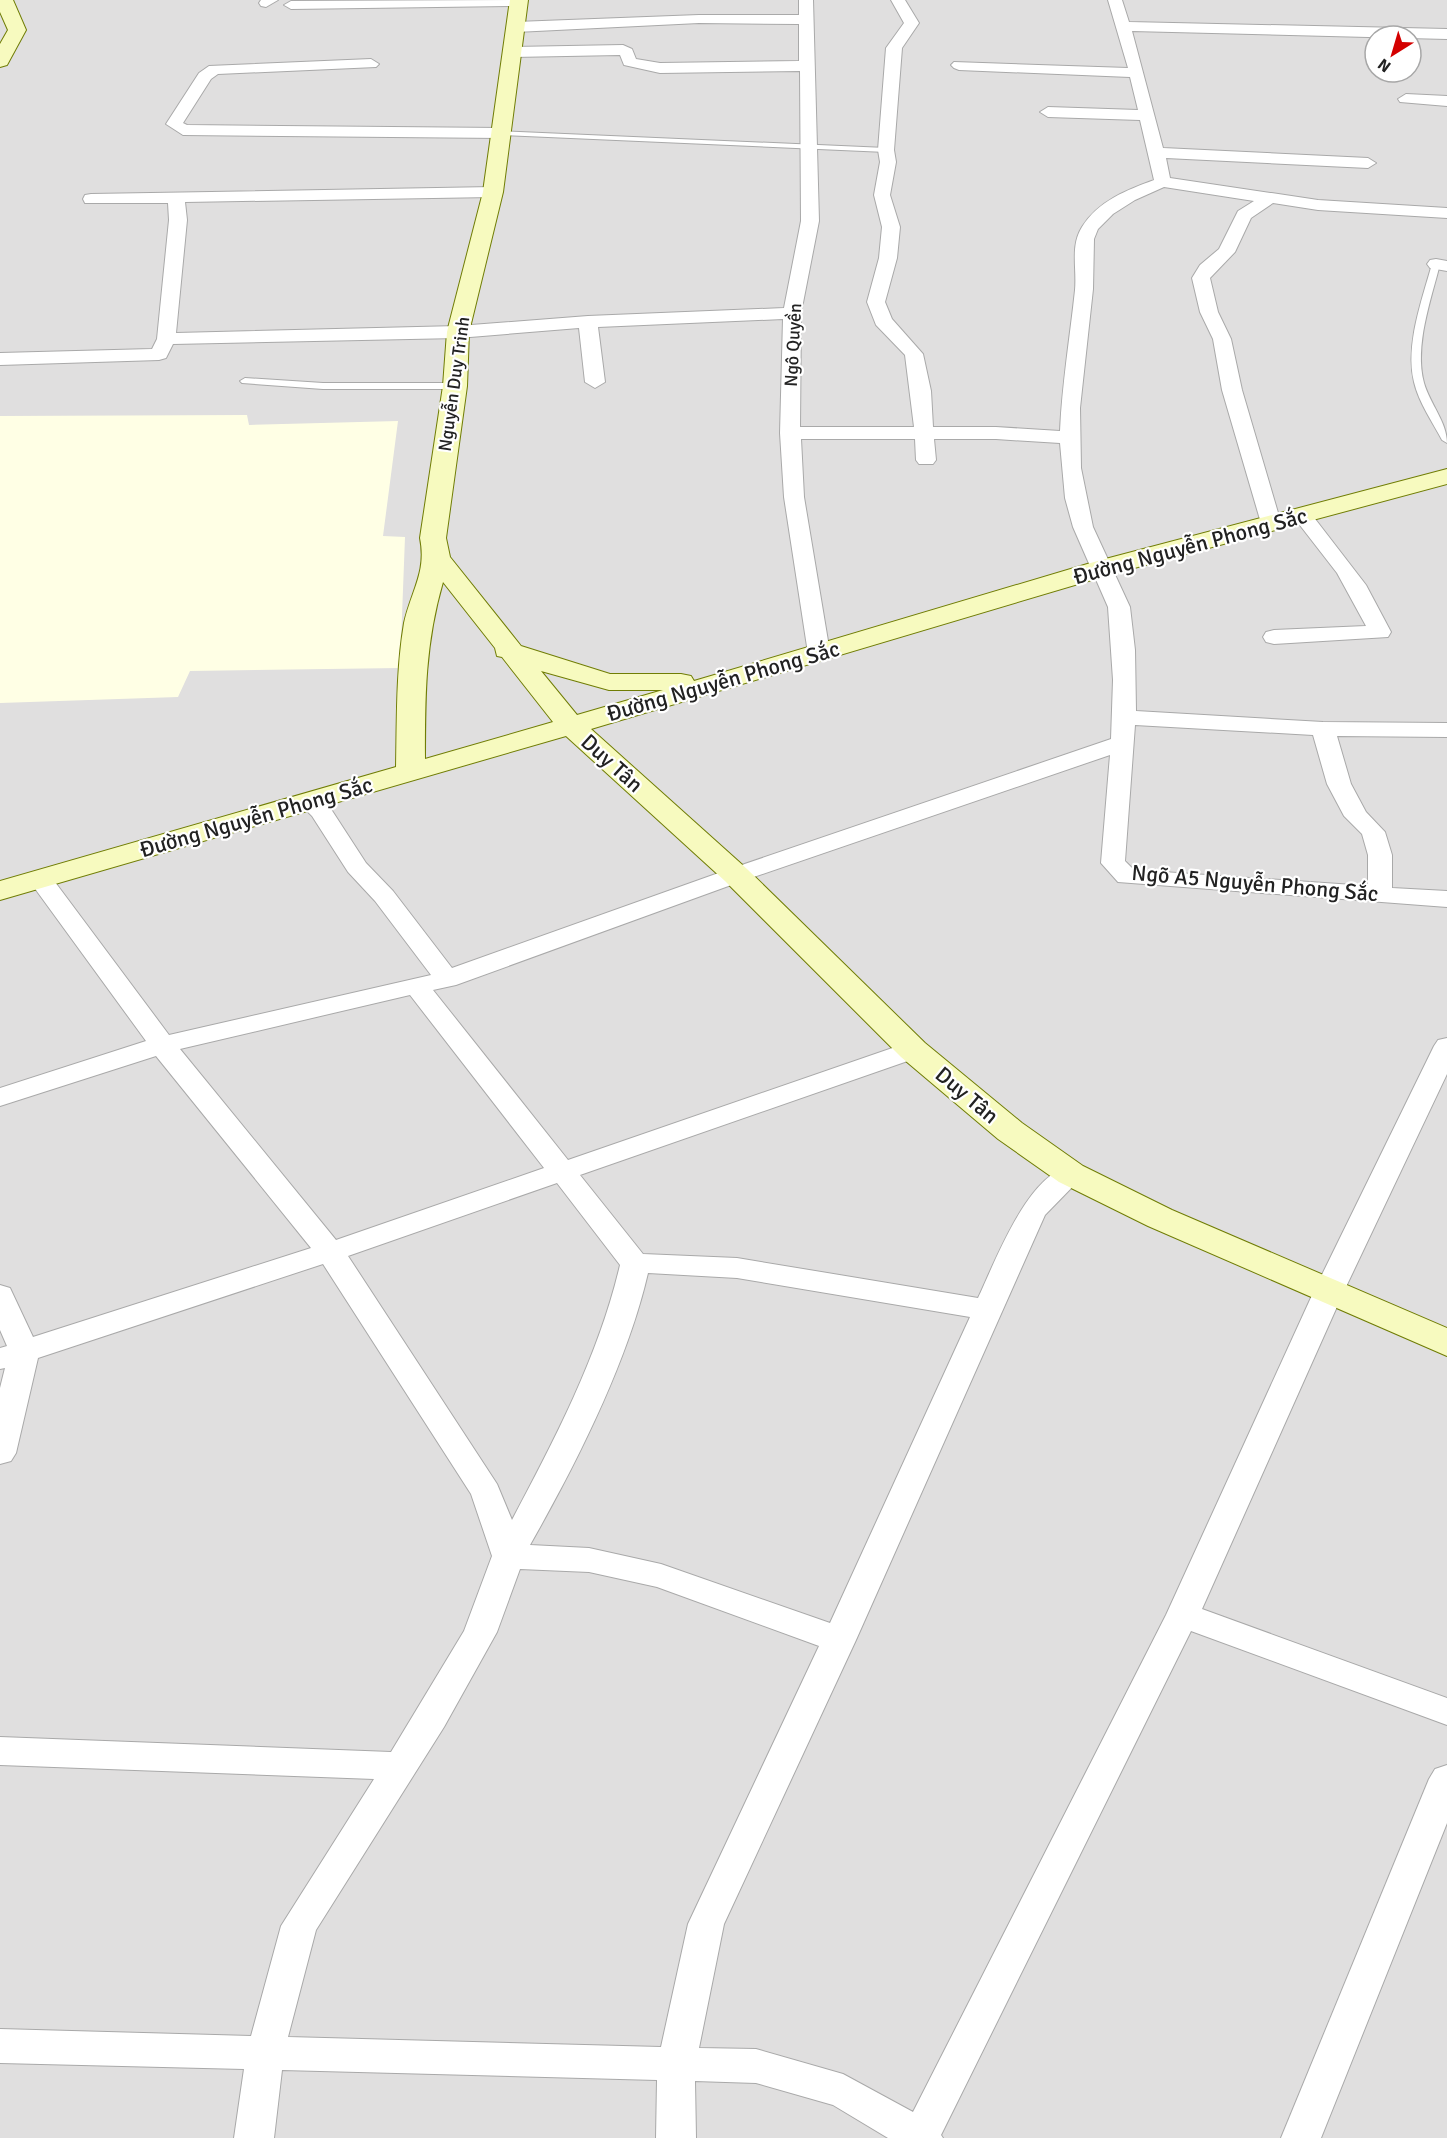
<svg xmlns="http://www.w3.org/2000/svg" width="1447" height="2138" viewBox="0 0 1447 2138" font-family="Signika,sans-serif">
<style>
.residential{fill:#e0dfdf;fill-rule:evenodd}
.education{fill:#ffffe5}
.lines{fill:none;stroke-linecap:round;stroke-linejoin:round}
.lane-casing{stroke:#a9a9a9;stroke-width:2}
.street-casing{stroke:#a9a9a9;stroke-width:2}
.secondary-casing{stroke:#707d05;stroke-width:2}
.lane{fill:#fff;fill-rule:evenodd}
.street{fill:#fff;fill-rule:evenodd}
.secondary{fill:#f7fabf;fill-rule:evenodd}
.labels{text-anchor:middle;dominant-baseline:central;stroke-width:4.5;stroke-linejoin:round;paint-order:stroke}
.far-street-label{font-size:18px;fill:#222;stroke:#fff}
.street-label{font-size:22px;fill:#222;stroke:#fff}
</style>
<rect width="100%" height="100%" fill="#f2efe9"/>
<path class="residential" d="M 0,0 L 1447,0 L 1447,2138 L 0,2138 ZM 1375,36 L 1411,36 L 1411,72 L 1375,72 Z"/>
<path class="education" d="M 247,415 L 249,425 L 398,421 L 383,536 L 405,537 L 400,668 L 190,671 L 178,697 L 0,703 L 0,416 Z"/>
<g class="lines">
<defs>
<g id="lane">
<path d="M 498,131 L 886,148 L 890,150 L 886,152 L 501,135 L 497,133 Z"/>
<path d="M 1436,261 L 1440,264 C 1431,300 1414,346 1424,383 C 1430,404 1447,422 1447,443 L 1442,440 C 1432,421 1419,403 1414,382 C 1405,345 1422,300 1432,264 Z"/>
<path d="M 245,378 L 323,383 L 455,383 L 460,386 L 455,389 L 323,389 L 242,383 L 240,381 Z"/>
</g>
<g id="street">
<path d="M 261,0 L 278,0 L 266,7 L 261,6 L 259,3 Z"/>
<path d="M 524,0 L 523,5 L 518,6 L 291,9 L 284,5 L 291,1 Z"/>
<path d="M 799,0 L 813,0 L 819,221 L 801,313 L 800,427 L 914,427 L 905,355 L 876,325 L 867,302 L 879,258 L 882,227 L 874,195 L 880,162 L 878,150 L 886,48 L 904,23 L 891,0 L 905,0 L 919,23 L 902,48 L 894,150 L 896,162 L 890,195 L 900,227 L 897,258 L 885,302 L 892,319 L 923,354 L 931,391 L 933,427 L 996,427 L 1060,431 C 1062,384 1070,337 1075,290 C 1077,268 1070,246 1082,227 C 1098,201 1127,190 1154,180 L 1140,120 L 1048,117 L 1040,112 L 1048,107 L 1138,110 L 1130,77 L 959,70 L 954,68 L 951,65 L 954,62 L 1128,68 L 1108,0 L 1122,0 L 1129,22 L 1447,29 L 1447,39 L 1132,31 L 1163,148 L 1368,158 L 1376,163 L 1368,168 L 1166,158 L 1170,178 L 1318,200 L 1447,208 L 1447,218 L 1318,210 L 1273,203 L 1251,218 L 1235,252 L 1210,278 L 1218,312 L 1231,339 L 1242,390 L 1281,523 L 1278,527 L 1264,527 L 1261,523 L 1222,390 L 1213,339 L 1200,312 L 1192,278 L 1200,265 L 1219,249 L 1238,211 L 1254,201 L 1164,187 L 1135,200 L 1113,214 L 1098,229 L 1094,239 L 1093,289 L 1080,408 L 1081,468 L 1093,527 L 1130,607 L 1135,650 L 1136,711 L 1323,722 L 1447,723 L 1447,737 L 1337,736 L 1351,784 L 1366,812 L 1385,832 L 1392,855 L 1392,888 L 1447,891 L 1447,907 L 1118,882 L 1101,863 L 1110,755 L 745,880 L 456,985 L 433,990 L 568,1160 L 904,1044 L 913,1042 L 922,1044 L 926,1050 L 922,1056 L 580,1175 L 643,1254 L 737,1258 L 978,1298 C 994,1265 1034,1155 1081,1168 L 1085,1174 L 1045,1215 L 856,1640 L 724,1924 L 699,2048 L 756,2049 L 843,2074 L 913,2112 L 1166,1615 L 1314,1291 L 1434,1046 L 1438,1040 L 1447,1038 L 1447,1074 L 1344,1291 L 1202,1609 L 1447,1698 L 1447,1725 L 1191,1631 L 941,2135 L 943,2138 L 888,2138 L 833,2105 L 756,2083 L 695,2081 L 696,2138 L 656,2138 L 657,2080 L 282,2070 L 274,2138 L 234,2138 L 244,2069 L 0,2063 L 0,2029 L 251,2036 L 281,1926 L 374,1779 L 0,1765 L 0,1737 L 391,1752 L 464,1631 L 492,1556 L 471,1494 L 323,1264 L 38,1358 L 16,1453 L 11,1461 L 0,1464 L 0,1388 L 5,1368 L 0,1369 L 0,1348 L 7,1346 L 0,1330 L 0,1285 L 10,1288 L 33,1337 L 311,1248 L 156,1056 L 0,1106 L 0,1088 L 146,1041 L 28,879 L 31,874 L 40,872 L 49,874 L 169,1035 L 431,975 L 375,901 L 348,872 L 312,816 L 298,802 L 302,797 L 310,795 L 318,797 L 329,806 L 366,863 L 393,891 L 452,968 L 727,870 L 1111,739 L 1113,680 L 1108,607 L 1073,527 L 1065,498 L 1060,443 L 996,439 L 934,439 L 936,460 L 933,464 L 919,464 L 916,460 L 915,439 L 801,439 L 804,497 L 830,653 L 827,658 L 811,658 L 808,653 L 784,497 L 780,433 L 783,319 L 598,327 L 605,382 L 595,388 L 585,382 L 579,328 L 458,338 L 173,344 L 166,358 L 159,360 L 0,365 L 0,353 L 152,349 L 157,339 L 169,220 L 168,203 L 85,203 L 83,199 L 85,195 L 91,194 L 493,187 L 501,192 L 493,197 L 185,202 L 187,220 L 176,333 L 458,326 L 588,316 L 784,308 L 801,221 L 800,71 L 660,73 L 624,65 L 620,55 L 513,57 L 505,52 L 513,47 L 623,45 L 632,49 L 636,59 L 660,63 L 799,61 L 799,24 L 699,23 L 516,32 L 508,27 L 516,22 L 699,15 L 799,15 ZM 1135,725 L 1313,735 L 1327,784 L 1344,816 L 1362,834 L 1368,855 L 1368,886 L 1134,870 L 1125,861 ZM 410,995 L 544,1168 L 336,1240 L 180,1049 ZM 557,1183 L 620,1265 C 599,1355 555,1439 512,1520 L 497,1484 L 348,1256 ZM 648,1273 L 737,1278 L 970,1317 L 830,1623 L 661,1564 L 589,1548 L 530,1545 C 576,1464 627,1364 648,1273 ZM 520,1569 L 589,1572 L 657,1587 L 819,1646 L 688,1924 L 661,2047 L 288,2037 L 316,1930 L 444,1727 L 497,1632 Z"/>
<path d="M 371,59 L 379,64 L 376,67 L 218,74 L 211,79 L 183,123 L 187,125 L 501,128 L 509,133 L 501,138 L 183,135 L 166,124 L 199,73 L 209,66 Z"/>
<path d="M 1406,94 L 1447,96 L 1447,106 L 1400,102 L 1398,99 Z"/>
<path d="M 1436,259 L 1447,261 L 1447,271 L 1430,268 L 1427,264 L 1430,260 Z"/>
<path d="M 1302,509 L 1309,511 L 1366,585 L 1391,632 L 1388,637 L 1274,644 L 1266,642 L 1263,637 L 1266,632 L 1274,630 L 1366,626 L 1337,573 L 1292,515 L 1295,511 Z"/>
<path d="M 1447,1765 L 1447,1823 L 1321,2138 L 1281,2138 L 1429,1779 L 1435,1769 Z"/>
</g>
<g id="secondary">
<path d="M 0,0 L 13,0 L 26,30 L 7,65 L 0,67 L 0,44 L 8,30 L 0,12 Z"/>
<path d="M 510,0 L 528,0 L 503,192 L 469,332 L 467,386 L 446,538 L 450,557 L 521,646 L 610,674 L 681,674 L 691,676 L 694,681 L 1094,562 L 1447,469 L 1447,484 L 1112,574 L 591,729 L 747,869 L 925,1043 L 1022,1123 L 1083,1166 L 1172,1210 L 1447,1328 L 1447,1356 L 1148,1226 L 1059,1182 L 998,1139 L 901,1057 L 725,881 L 566,736 L 0,900 L 0,881 L 396,767 C 397,719 396,670 404,623 C 411,591 427,572 420,538 L 443,386 L 447,332 L 483,192 ZM 443,582 L 495,648 L 497,656 L 502,657 L 553,722 L 425,759 C 425,696 425,644 443,582 ZM 541,671 L 609,690 L 663,690 L 577,715 Z"/>
</g>
</defs>
<use href="#lane" class="lane-casing"/>
<use href="#street" class="street-casing"/>
<use href="#secondary" class="secondary-casing"/>
<use href="#lane" class="lane"/>
<use href="#street" class="street"/>
<use href="#secondary" class="secondary"/>
</g>
<g class="labels">
<g class="far-street-label">
<text transform="translate(793 345) rotate(-87)">Ngô Quyền</text>
<text transform="translate(454 384) rotate(-82)">Nguyễn Duy Trinh</text>
</g>
<g class="street-label">
<text transform="translate(1190 546) rotate(-15)">Đường Nguyễn Phong Sắc</text>
<text transform="translate(723 681) rotate(-16)">Đường Nguyễn Phong Sắc</text>
<text transform="translate(612 763) rotate(42)">Duy Tân</text>
<text transform="translate(256 817) rotate(-16)">Đường Nguyễn Phong Sắc</text>
<text transform="translate(1255 883) rotate(5)">Ngõ A5 Nguyễn Phong Sắc</text>
<text transform="translate(967 1095) rotate(40)">Duy Tân</text>
</g>
</g>
<g transform="translate(1393 54) rotate(217)"><circle r="28" fill="#ffffff" stroke="#a7a7a7" stroke-width="1.5"/>
<path d="M0-4.5L10 22L0 15L-10 22Z" fill="#d40000"/>
<text y="-9" font-size="16" font-weight="bold" text-anchor="middle" fill="#222222">N</text>
</g>
</svg>
